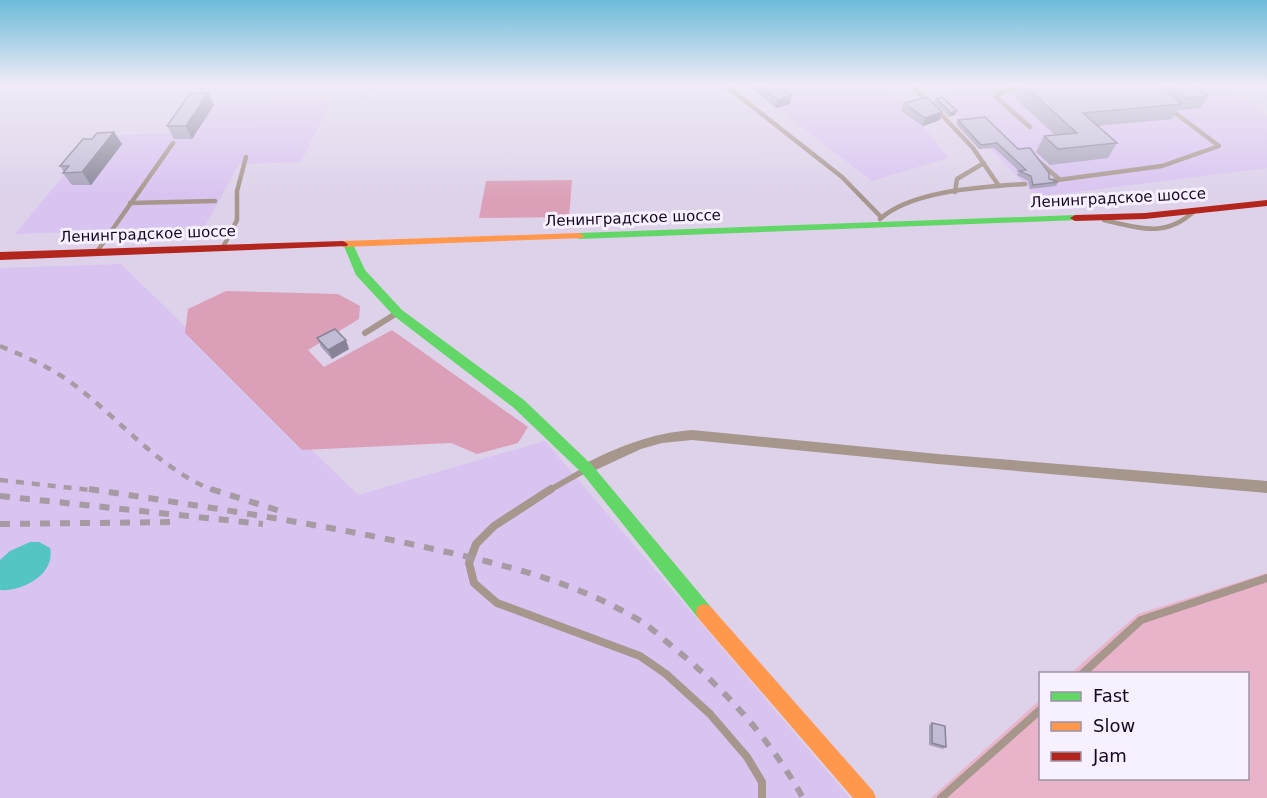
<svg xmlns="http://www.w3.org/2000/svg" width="1267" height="798" viewBox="0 0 1267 798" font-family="'DejaVu Sans',sans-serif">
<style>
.built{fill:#d8c3f1}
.green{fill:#e9b4ca}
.forest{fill:#dba0b8}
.water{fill:#54c5c3}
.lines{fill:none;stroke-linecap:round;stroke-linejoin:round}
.path{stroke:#a89c9f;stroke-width:1.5;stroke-dasharray:1 3;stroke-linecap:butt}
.lane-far2{stroke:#a6968c;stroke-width:4.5}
.lane-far1{stroke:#a6968c;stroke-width:6}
.lane{stroke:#a6968c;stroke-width:8}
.street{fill:#a6968c;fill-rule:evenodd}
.fast{fill:#63d668;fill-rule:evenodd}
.slow{fill:#ff974d;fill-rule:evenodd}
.jam{fill:#b3261e;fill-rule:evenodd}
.rail-far1{stroke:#a69ba3;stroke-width:4.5;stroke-dasharray:8 8;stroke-linecap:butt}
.rail{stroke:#a69ba3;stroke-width:6;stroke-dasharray:10 10;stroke-linecap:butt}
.wall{fill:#a7a1b8}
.shaded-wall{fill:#888396}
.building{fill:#c2bbd6;stroke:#888396;stroke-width:1.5}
.labels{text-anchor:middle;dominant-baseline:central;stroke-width:6;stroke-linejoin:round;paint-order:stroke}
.street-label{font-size:15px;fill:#150721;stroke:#f6f0ff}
</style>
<rect width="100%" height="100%" fill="#ddd2ea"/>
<g class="built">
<path d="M 747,85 L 876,85 L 935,122 L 923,126 L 948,158 L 872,181 Z"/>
<path d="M 974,85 L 1226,85 L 1267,117 L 1267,168 L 1037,197 L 946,104 L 948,96 Z"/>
<path d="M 331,101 L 301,162 L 239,164 L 204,228 L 15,234 L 96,136 L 177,133 L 196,105 Z"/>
<path d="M 121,264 L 358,495 L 545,441 L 850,798 L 0,798 L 0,268 Z"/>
</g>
<path class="green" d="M 1267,573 L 1267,798 L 931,798 L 1040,700 L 1040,778 L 1248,778 L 1248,674 L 1071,673 L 1138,614 Z"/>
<g class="forest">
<path d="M 572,180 L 569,217 L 479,218 L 486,181 Z"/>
<path d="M 226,291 L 338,294 L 360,306 L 359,319 L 308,350 L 324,367 L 392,330 L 528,427 L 518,443 L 477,454 L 451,443 L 302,450 L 185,333 L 188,309 Z"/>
</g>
<path class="water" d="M 30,542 L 39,542 L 50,548 C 56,574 22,592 0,590 L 0,560 L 10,551 Z"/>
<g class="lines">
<path class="path" d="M 360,99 L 377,85"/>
<g class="lane-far2">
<path d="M 725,85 L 842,177 L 880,216"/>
<path d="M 911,85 L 927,102"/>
<path d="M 1026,88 L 1005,90 L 996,97 L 1030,127"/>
<path d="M 937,110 L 973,148 L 999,186"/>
<path d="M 1037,160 L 1059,179"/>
<path d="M 1050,181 L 1162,166 L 1219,146 L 1170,109"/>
<path d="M 955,192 L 957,179 L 984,163"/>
<path d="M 130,203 L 215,201"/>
<path d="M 880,219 C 912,190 983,187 1025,184"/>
<path d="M 1104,220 C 1138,228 1165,238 1193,212"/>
<path d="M 222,249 L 237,220 L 237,191 L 246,157"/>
<path d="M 96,253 L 173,143"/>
</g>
<g class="lane-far1">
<path d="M 365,333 L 397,313"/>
<path d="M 548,491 L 585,470"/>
</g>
<g class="lane">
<path d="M 551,489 L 494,526 L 476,544 L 469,563 L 474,583 L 497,603 L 640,656 L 666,674 L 710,714 L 747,757 L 762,782 L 762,798"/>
<path d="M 1082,674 L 1141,620 L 1267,578"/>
<path d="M 941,798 L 1040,710"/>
</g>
<path class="street" d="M 692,430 L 938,454 L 1267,481 L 1267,493 L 938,464 L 692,440 L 662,443 L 641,449 L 587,474 L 582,473 L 580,469 L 582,465 C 618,447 651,433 692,430 Z"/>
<g class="fast">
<path d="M 1075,215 L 1079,216 L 1079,220 L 579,239 L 574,236 L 579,233 Z"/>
<path d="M 348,241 L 353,244 L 365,270 L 402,310 L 524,400 L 592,465 L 710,606 L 712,612 L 710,618 L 704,620 L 698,618 L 582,473 L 514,408 L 394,316 L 356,275 L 343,244 Z"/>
</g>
<g class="slow">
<path d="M 579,233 L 584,236 L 583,238 L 343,247 L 338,244 L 343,241 Z"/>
<path d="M 704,604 L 710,606 L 873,791 L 876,798 L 853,798 L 698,618 L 696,612 L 698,606 Z"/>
</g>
<g class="jam">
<path d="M 1267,200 L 1267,206 L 1145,219 L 1075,221 L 1070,218 L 1075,215 L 1145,213 Z"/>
<path d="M 343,241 L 348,244 L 347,246 L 0,260 L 0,252 Z"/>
</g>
<g class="rail-far1">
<path d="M 0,346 C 24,356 48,366 69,381 C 119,417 156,468 215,491"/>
<path d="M 0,480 L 99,491"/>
</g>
<g class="rail">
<path d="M 89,489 C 200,506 310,522 420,546 C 497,563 574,580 642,622 C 653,629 663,639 674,648 C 725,689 771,740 803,798"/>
<path d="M 211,489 L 280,511"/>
<path d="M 0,496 L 263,524"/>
<path d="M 0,524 L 180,522"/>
</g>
</g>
<g class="wall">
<path d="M 748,85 L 777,85 L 790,104 L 776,108 Z"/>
<path d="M 1021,85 L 1193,85 L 1208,96 L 1201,108 L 1179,110 L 1178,109 L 1172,119 L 1098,126 L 1117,143 L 1108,158 L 1050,165 L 1036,152 L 1044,136 L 1055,135 L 1015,98 Z"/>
<path d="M 208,93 L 214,105 L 192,139 L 174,139 L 167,126 Z"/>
<path d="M 936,98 L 955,115 L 949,117 L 934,102 Z"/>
<path d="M 904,103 L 942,112 L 940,120 L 923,126 L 901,111 Z"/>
<path d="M 985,117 L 1049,179 L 1058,182 L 1056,186 L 1030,189 L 1028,181 L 1017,175 L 1019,171 L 994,148 L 979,149 L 956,124 L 958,120 Z"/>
<path d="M 114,132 L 122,144 L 91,185 L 72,185 L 63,173 L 64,172 L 60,166 L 92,139 Z"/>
<path d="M 317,338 L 349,349 L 332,359 L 321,347 Z"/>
<path d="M 932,723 L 946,747 L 943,749 L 929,745 L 929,725 Z"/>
</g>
<g class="shaded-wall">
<path d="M 208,93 L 214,105 L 192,139 L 186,126 Z"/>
<path d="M 792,96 L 790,104 L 776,108 L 778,100 Z"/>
<path d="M 957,111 L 955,115 L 949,117 L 951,113 Z"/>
<path d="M 942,112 L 940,120 L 923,126 L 925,118 Z"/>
<path d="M 114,132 L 122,144 L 91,185 L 82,172 Z"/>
<path d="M 346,340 L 349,349 L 332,359 L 328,350 Z"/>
</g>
<g class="building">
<path d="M 758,85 L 777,85 L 792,96 L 778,100 Z"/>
<path d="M 1024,85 L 1159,85 L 1182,104 L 1083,113 L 1117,143 L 1058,149 L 1044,136 L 1077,133 Z"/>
<path d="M 1170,85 L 1193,85 L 1208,96 L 1187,98 Z"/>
<path d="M 190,93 L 208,93 L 186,126 L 167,126 Z"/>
<path d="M 927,97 L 942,112 L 925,118 L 904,103 Z"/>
<path d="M 942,97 L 957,111 L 951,113 L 936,98 Z"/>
<path d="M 985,117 L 1018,149 L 1030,148 L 1049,173 L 1049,179 L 1058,182 L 1033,185 L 1031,176 L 1019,171 L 1026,170 L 997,143 L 981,145 L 958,120 Z"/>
<path d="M 114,132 L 82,172 L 63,173 L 69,166 L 60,166 L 83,139 L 92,139 L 97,133 Z"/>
<path d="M 335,329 L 346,340 L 328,350 L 317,338 Z"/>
<path d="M 932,723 L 945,726 L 946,747 L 932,743 Z"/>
</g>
<linearGradient id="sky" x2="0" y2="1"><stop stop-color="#6dbbd9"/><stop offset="0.43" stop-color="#f0ebf6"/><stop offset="1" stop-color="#f0ebf6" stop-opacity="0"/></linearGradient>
<rect width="1267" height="197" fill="url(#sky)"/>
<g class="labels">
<g class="street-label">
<text transform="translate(1118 198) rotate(-3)">Ленинградское шоссе</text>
<text transform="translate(633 218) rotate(-2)">Ленинградское шоссе</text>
<text transform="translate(148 234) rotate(-2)">Ленинградское шоссе</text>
</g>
</g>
<rect x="1039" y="672" width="210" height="108" fill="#f6f0ff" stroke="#9c93a6" stroke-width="1.5"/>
<rect x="1051" y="692" width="30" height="9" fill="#63d668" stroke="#9c93a6" stroke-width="1.5"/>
<text x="1093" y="702" font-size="18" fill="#150721">Fast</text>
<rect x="1051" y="722" width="30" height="9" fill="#ff974d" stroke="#9c93a6" stroke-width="1.5"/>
<text x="1093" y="732" font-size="18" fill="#150721">Slow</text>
<rect x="1051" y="752" width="30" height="9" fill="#b3261e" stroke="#9c93a6" stroke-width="1.5"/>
<text x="1093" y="762" font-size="18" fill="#150721">Jam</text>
</svg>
